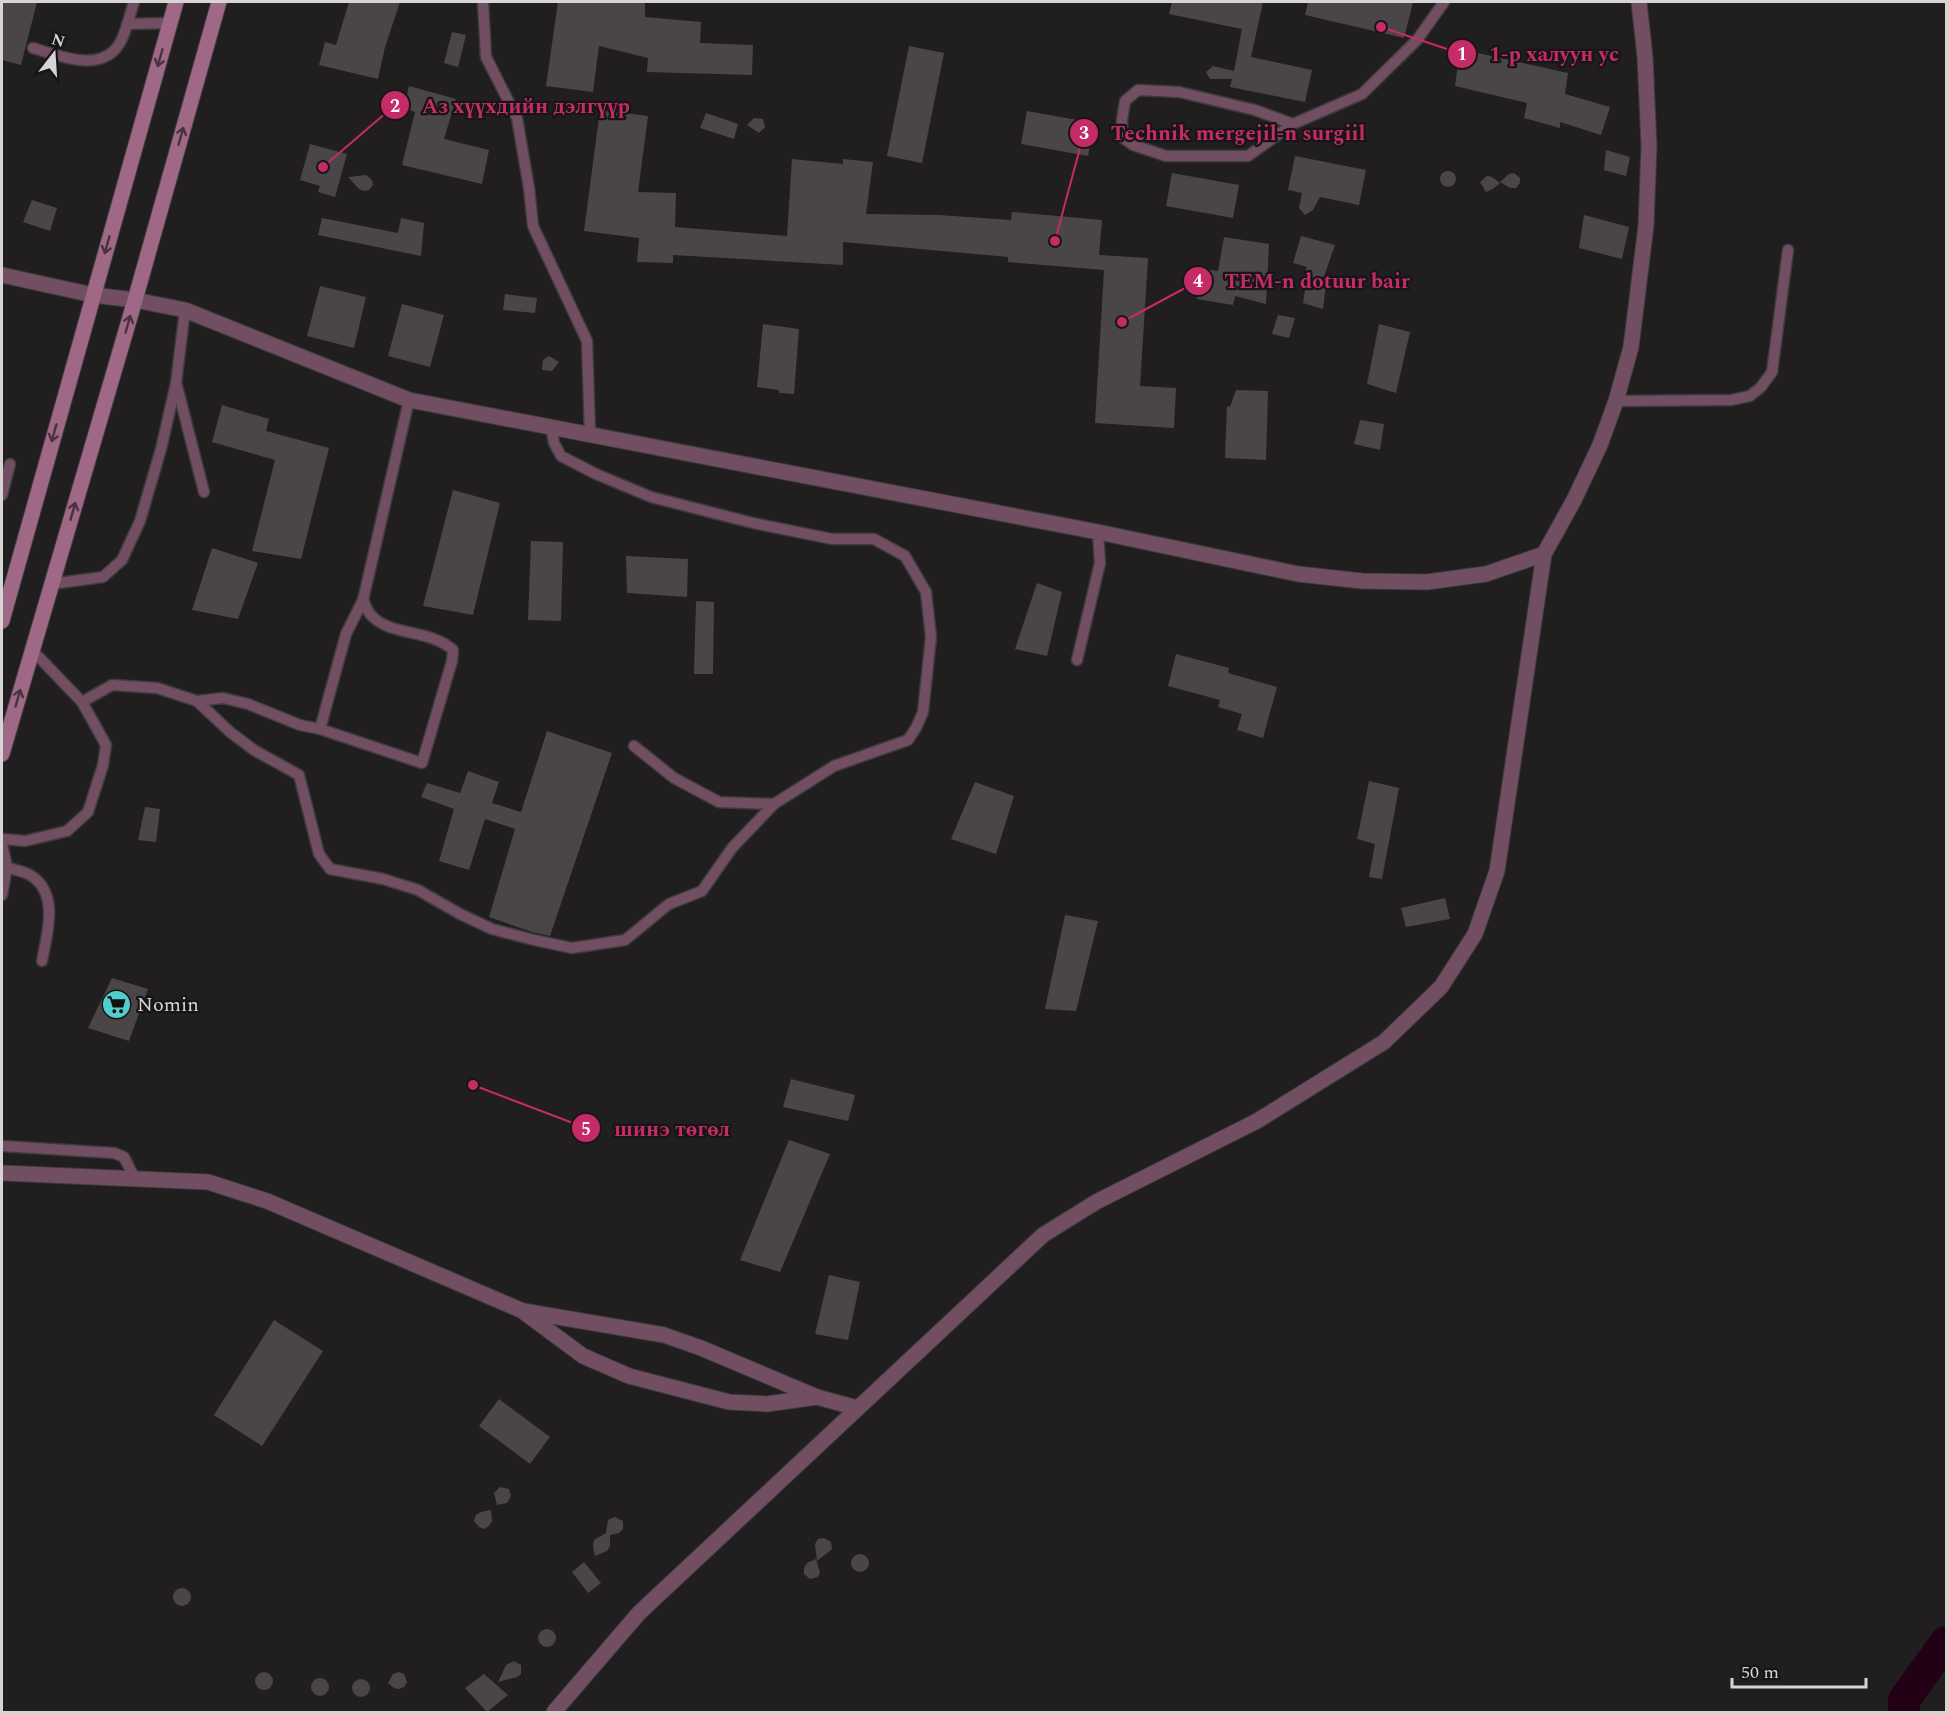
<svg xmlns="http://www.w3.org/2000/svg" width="1948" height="1714" viewBox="0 0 1948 1714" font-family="Spectral,serif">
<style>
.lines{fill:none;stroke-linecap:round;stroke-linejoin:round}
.river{stroke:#220016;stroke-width:32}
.building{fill:#4a4648}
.service-casing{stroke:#3e3b3c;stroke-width:13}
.minor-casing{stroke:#3e3b3c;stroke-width:17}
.tertiary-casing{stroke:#3e3b3c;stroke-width:17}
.secondary-casing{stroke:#3e3b3c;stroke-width:17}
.service{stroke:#714e61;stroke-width:10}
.minor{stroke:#714e61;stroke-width:15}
.tertiary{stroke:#714e61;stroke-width:15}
.secondary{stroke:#9f6886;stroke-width:15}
.oneway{stroke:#47323d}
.labels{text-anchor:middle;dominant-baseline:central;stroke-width:4.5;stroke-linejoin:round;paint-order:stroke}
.poi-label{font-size:20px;fill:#d6d4d5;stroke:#181516;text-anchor:start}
.leader{fill:none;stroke:#c42b67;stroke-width:2}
.callout-dot{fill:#c42b67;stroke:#181516;stroke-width:2}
.mark-label{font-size:18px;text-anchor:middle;font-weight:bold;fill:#fff}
.callout-label{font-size:21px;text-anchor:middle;font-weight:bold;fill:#c42b67;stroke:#181516;stroke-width:4.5;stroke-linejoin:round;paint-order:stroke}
</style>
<rect width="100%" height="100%" fill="#211e1f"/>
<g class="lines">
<path class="river" d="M 1904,1712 L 1904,1700 L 1946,1642"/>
</g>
<g class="building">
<path d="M 2,2 L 37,2 L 21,65 L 2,60 Z"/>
<path d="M 349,2 L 400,2 L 385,47 L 378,79 L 319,65 L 325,42 L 336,45 Z"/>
<path d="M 558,2 L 645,2 L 645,17 L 701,22 L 700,43 L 753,45 L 752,75 L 647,72 L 648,58 L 599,46 L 593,92 L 546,86 Z"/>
<path d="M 1172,2 L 1263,2 L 1251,57 L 1312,70 L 1305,102 L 1230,87 L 1232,79 L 1210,79 L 1206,72 L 1213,66 L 1234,71 L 1242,29 L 1169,14 Z"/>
<path d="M 1308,2 L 1413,2 L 1404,38 L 1305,15 Z"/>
<path d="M 452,32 L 466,35 L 458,67 L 444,63 Z"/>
<path d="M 909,46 L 944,53 L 922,163 L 887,156 Z"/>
<path d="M 1460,49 L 1568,73 L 1565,94 L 1610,107 L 1601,135 L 1560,122 L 1560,128 L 1524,118 L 1527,103 L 1455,86 Z"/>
<path d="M 409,86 L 456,99 L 444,139 L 489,150 L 482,184 L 402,165 L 415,112 L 404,108 Z"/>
<path d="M 600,110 L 648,116 L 638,192 L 676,193 L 675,227 L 787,236 L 792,159 L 843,164 L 843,159 L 873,162 L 866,214 L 939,215 L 1011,220 L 1012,212 L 1102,220 L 1099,255 L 1148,258 L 1140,386 L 1176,388 L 1174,428 L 1095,423 L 1104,270 L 1008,262 L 1008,257 L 843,242 L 843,265 L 673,255 L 673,263 L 637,262 L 639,238 L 584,231 Z"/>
<path d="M 1027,111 L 1094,123 L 1088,156 L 1021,144 Z"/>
<path d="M 706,113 L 738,124 L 734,139 L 700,128 Z"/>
<path d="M 754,118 L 763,119 L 765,127 L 759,133 L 747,125 Z"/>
<path d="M 310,144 L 347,154 L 335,197 L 318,192 L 320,186 L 300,180 Z"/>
<path d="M 1606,150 L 1630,157 L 1626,176 L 1604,170 Z"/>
<path d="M 1295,156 L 1366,170 L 1359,205 L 1320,197 L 1313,210 L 1305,215 L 1299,208 L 1302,193 L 1288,190 Z"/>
<circle cx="1448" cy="179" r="8"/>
<path d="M 1172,173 L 1239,185 L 1233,218 L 1166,206 Z"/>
<path d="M 1509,174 L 1514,173 L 1520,178 L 1520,183 L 1516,188 L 1510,188 L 1500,182 Z"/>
<path d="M 366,175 L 372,180 L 373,185 L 369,190 L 364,191 L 359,189 L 348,177 Z"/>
<path d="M 1487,176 L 1492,177 L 1500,183 L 1493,189 L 1486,192 L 1480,182 Z"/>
<path d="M 32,200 L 57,208 L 50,231 L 23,222 Z"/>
<path d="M 1584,215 L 1629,227 L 1622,259 L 1579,248 Z"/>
<path d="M 322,218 L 398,233 L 401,218 L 424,223 L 421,256 L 318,235 Z"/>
<path d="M 1301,236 L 1335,245 L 1321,285 L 1326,285 L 1323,309 L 1303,303 L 1305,290 L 1300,289 L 1307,267 L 1293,263 Z"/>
<path d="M 1224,237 L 1269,244 L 1266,304 L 1235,296 L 1233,305 L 1197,299 L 1197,268 L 1218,271 Z"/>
<path d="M 320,286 L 366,297 L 354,348 L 307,336 Z"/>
<path d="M 505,294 L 537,298 L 535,313 L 503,310 Z"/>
<path d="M 402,304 L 444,315 L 430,367 L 388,356 Z"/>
<path d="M 1278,315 L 1295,318 L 1289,338 L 1272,334 Z"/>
<path d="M 763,324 L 799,329 L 794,394 L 779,393 L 779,390 L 757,387 Z"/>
<path d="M 1379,324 L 1410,332 L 1396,393 L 1367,384 Z"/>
<path d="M 549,356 L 559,362 L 552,371 L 542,370 L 543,360 Z"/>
<path d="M 1236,390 L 1268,391 L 1266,460 L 1225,458 L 1227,406 L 1230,407 Z"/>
<path d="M 222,405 L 269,419 L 266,431 L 329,448 L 301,559 L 252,551 L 275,460 L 212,442 Z"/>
<path d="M 1360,420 L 1384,424 L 1380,450 L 1354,444 Z"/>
<path d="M 453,490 L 500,503 L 473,615 L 423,606 Z"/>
<path d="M 531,541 L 563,542 L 561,621 L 528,620 Z"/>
<path d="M 212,548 L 258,563 L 238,619 L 192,610 Z"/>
<path d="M 626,556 L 688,559 L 687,597 L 627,593 Z"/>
<path d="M 1037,583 L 1062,592 L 1047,656 L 1015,649 Z"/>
<path d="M 696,601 L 714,602 L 713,674 L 694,674 Z"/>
<path d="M 1176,654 L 1229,668 L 1228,673 L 1277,687 L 1263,738 L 1237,730 L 1242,714 L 1218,707 L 1220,700 L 1168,686 Z"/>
<path d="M 547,731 L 612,753 L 550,936 L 532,932 L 489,917 L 515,829 L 485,819 L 469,870 L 439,861 L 454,809 L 421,797 L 427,783 L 460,793 L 468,771 L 499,782 L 492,803 L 521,812 Z"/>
<path d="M 1369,781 L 1399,788 L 1382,879 L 1369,877 L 1375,844 L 1357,839 Z"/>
<path d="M 975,782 L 1014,796 L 996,854 L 951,839 Z"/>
<path d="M 145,807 L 160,809 L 156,842 L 138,840 Z"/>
<path d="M 1445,898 L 1450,919 L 1406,927 L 1401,908 Z"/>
<path d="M 1065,915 L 1098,921 L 1076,1011 L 1045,1009 Z"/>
<path d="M 112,978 L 148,989 L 129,1041 L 88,1028 Z"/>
<path d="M 791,1079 L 855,1095 L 848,1121 L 783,1107 Z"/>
<path d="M 789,1140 L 830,1154 L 780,1272 L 740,1260 Z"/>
<path d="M 829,1275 L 860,1282 L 848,1340 L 815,1334 Z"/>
<path d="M 274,1320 L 323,1351 L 262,1446 L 214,1415 Z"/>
<path d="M 499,1399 L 550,1437 L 530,1464 L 479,1426 Z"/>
<path d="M 500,1487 L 509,1489 L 511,1496 L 507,1503 L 497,1505 L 494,1493 Z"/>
<path d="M 491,1510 L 492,1521 L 489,1526 L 484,1529 L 479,1527 L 474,1521 L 476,1515 L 481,1512 Z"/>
<path d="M 615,1517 L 623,1521 L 623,1529 L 619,1533 L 610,1535 L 610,1546 L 607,1551 L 595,1556 L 593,1546 L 594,1540 L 606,1533 L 608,1520 Z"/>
<path d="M 824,1538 L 831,1542 L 832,1549 L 817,1561 L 815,1544 L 818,1539 Z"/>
<circle cx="860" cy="1563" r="9"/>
<path d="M 816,1559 L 820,1572 L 818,1577 L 810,1579 L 804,1574 L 804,1568 L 807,1563 Z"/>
<path d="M 584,1562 L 601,1583 L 588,1593 L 572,1572 Z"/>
<circle cx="182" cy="1597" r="9"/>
<circle cx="547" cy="1638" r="9"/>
<path d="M 514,1661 L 521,1665 L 521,1674 L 517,1677 L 498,1682 L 506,1665 Z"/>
<path d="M 399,1672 L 404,1674 L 407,1682 L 404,1687 L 399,1689 L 394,1688 L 388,1683 L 393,1674 Z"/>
<circle cx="264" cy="1681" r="9"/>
<path d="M 484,1674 L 508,1695 L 487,1712 L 465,1688 Z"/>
<circle cx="320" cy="1687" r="9"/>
<circle cx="361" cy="1688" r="9"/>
</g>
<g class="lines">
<defs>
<g id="service">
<path d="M 483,2 L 486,57 L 517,118 L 529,188 L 533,226 L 587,341 L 590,434"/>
<path d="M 127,24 L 170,23"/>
<path d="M 33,48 C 60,56 103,75 121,41 C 127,29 130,14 134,2"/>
<path d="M 1293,124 L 1255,110 L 1179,92 L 1138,90 L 1125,101 L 1122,120 L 1122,137 L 1133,145 L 1166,156 L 1248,156 L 1293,124 L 1362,94 L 1417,40 L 1444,2"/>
<path d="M 177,386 L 204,492"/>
<path d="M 1616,401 L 1731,400 L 1750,396 L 1761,387 L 1772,372 L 1788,250"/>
<path d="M 2,495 L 10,464"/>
<path d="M 51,584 L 103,577 L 122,560 L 140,521 L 161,449 L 176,383 L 185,310"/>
<path d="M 1077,660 L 1100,563 L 1098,532"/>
<path d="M 197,701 L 223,698 L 248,704 L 300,725 L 320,729 L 422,763 L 452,661 L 453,650 C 430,629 390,636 372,616 C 367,612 366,605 363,600 L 409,400"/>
<path d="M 82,702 L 112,685 L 157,688 L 197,701 L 230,732 L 254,750 L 299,775 L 319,854 L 330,869 L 383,879 L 418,890 L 460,914 L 492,929 L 534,940 L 572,948 L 625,940 L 669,904 L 702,891 L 732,848 L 774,804 L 834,766 L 908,740 L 916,728 L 923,712 L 931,637 L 926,592 L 905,556 L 874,539 L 832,539 L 753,523 L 651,497 L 596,474 L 561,456 L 554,443 L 551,427"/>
<path d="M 320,729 L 346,634 L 363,600"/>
<path d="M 634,746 L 674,778 L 719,802 L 774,804"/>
<path d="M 2,839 L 25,841 L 67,831 L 88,812 L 103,765 L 106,745 L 82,702 L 32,650"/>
<path d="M 2,844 L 7,867 L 2,895"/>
<path d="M 7,867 C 14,870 23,871 30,875 C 60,893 47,934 42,961"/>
<path d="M 2,1146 L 114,1153 L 124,1157 L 135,1179"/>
</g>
<g id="minor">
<path d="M 135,300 L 185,310 L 409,400 L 1098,532 L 1298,574 L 1362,581 L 1427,582 L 1486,574 L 1544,554"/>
<path d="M 2,1173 L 208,1182 L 267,1201 L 523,1311 L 664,1335 L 701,1348 L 817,1397 L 857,1408"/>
<path d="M 525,1313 L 583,1356 L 629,1376 L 729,1402 L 767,1404 L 817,1397"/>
<path d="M 554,1712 L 639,1613 L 1043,1235 L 1096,1202 L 1257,1121 L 1384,1042 L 1441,987 L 1475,934 L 1497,871 L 1544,554 L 1574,500 L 1600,445 L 1616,401 L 1631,347 L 1646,226 L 1649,146 L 1645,57 L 1639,2"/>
</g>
<path id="tertiary" d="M 2,275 L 93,295 L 135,300"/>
<g id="secondary">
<path d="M 2,621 L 176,2"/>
<path d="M 2,754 L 135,300 L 219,2"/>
</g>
</defs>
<use href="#service" class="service-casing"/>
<use href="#minor" class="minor-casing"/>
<use href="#tertiary" class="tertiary-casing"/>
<use href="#secondary" class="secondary-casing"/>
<use href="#service" class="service"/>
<use href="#minor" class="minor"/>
<use href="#tertiary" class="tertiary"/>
<use href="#secondary" class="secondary"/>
</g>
<defs><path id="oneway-shaft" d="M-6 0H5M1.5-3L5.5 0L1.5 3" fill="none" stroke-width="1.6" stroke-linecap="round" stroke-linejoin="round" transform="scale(1.5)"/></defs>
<g class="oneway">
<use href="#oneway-shaft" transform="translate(160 58) rotate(106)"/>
<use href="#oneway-shaft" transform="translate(181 136) rotate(-74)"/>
<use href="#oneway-shaft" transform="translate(107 245) rotate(106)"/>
<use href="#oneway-shaft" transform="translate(128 324) rotate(-74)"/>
<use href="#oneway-shaft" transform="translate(54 433) rotate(106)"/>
<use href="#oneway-shaft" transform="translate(73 511) rotate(-74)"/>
<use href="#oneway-shaft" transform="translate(18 698) rotate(-74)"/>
</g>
<defs>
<symbol id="supermarket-disc" viewBox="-11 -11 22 22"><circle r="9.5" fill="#52cdce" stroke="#181516"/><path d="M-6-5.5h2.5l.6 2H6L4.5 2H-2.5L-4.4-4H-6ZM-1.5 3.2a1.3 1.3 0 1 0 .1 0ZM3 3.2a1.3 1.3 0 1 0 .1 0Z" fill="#111"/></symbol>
</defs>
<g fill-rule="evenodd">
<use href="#supermarket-disc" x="100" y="988" width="33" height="33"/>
</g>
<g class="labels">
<g class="poi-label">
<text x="137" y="1005">Nomin</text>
</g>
</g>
<path class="leader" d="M1381 27L1462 54M323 167L395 105M1055 241L1084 133M1122 322L1198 281M473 1085L586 1128"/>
<g class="callout-dot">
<circle cx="1381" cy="27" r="6"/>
<circle cx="323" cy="167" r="6"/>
<circle cx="1055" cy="241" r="6"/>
<circle cx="1122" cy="322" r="6"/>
<circle cx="473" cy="1085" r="6"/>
<circle cx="1462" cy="54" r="15"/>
<circle cx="395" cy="105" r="15"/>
<circle cx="1084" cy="133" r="15"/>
<circle cx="1198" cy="281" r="15"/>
<circle cx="586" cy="1128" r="15"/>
</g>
<g class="mark-label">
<text x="1462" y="60">1</text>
<text x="395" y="112">2</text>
<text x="1084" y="139">3</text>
<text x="1198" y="287">4</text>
<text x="586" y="1135">5</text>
</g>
<g class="callout-label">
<text x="1554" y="61">1-р халуун ус</text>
<text x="526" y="113">Аз хүүхдийн дэлгүүр</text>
<text x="1238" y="140">Technik mergejil-n surgiil</text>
<text x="1317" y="288">TEM-n dotuur bair</text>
<text x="672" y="1136">шинэ төгөл</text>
</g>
<rect width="1948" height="1714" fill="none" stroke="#d6d4d5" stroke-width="6"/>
<g transform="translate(54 54) rotate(17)" stroke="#181516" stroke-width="4.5" paint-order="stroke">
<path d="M0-4.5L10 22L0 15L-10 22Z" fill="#d6d4d5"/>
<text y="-9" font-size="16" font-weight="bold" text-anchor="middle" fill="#d6d4d5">N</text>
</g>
<path d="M1732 1678v9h134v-9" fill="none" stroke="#d6d4d5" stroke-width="3"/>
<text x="1741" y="1678" font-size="18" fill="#d6d4d5" stroke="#181516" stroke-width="4.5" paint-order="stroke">50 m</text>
</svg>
